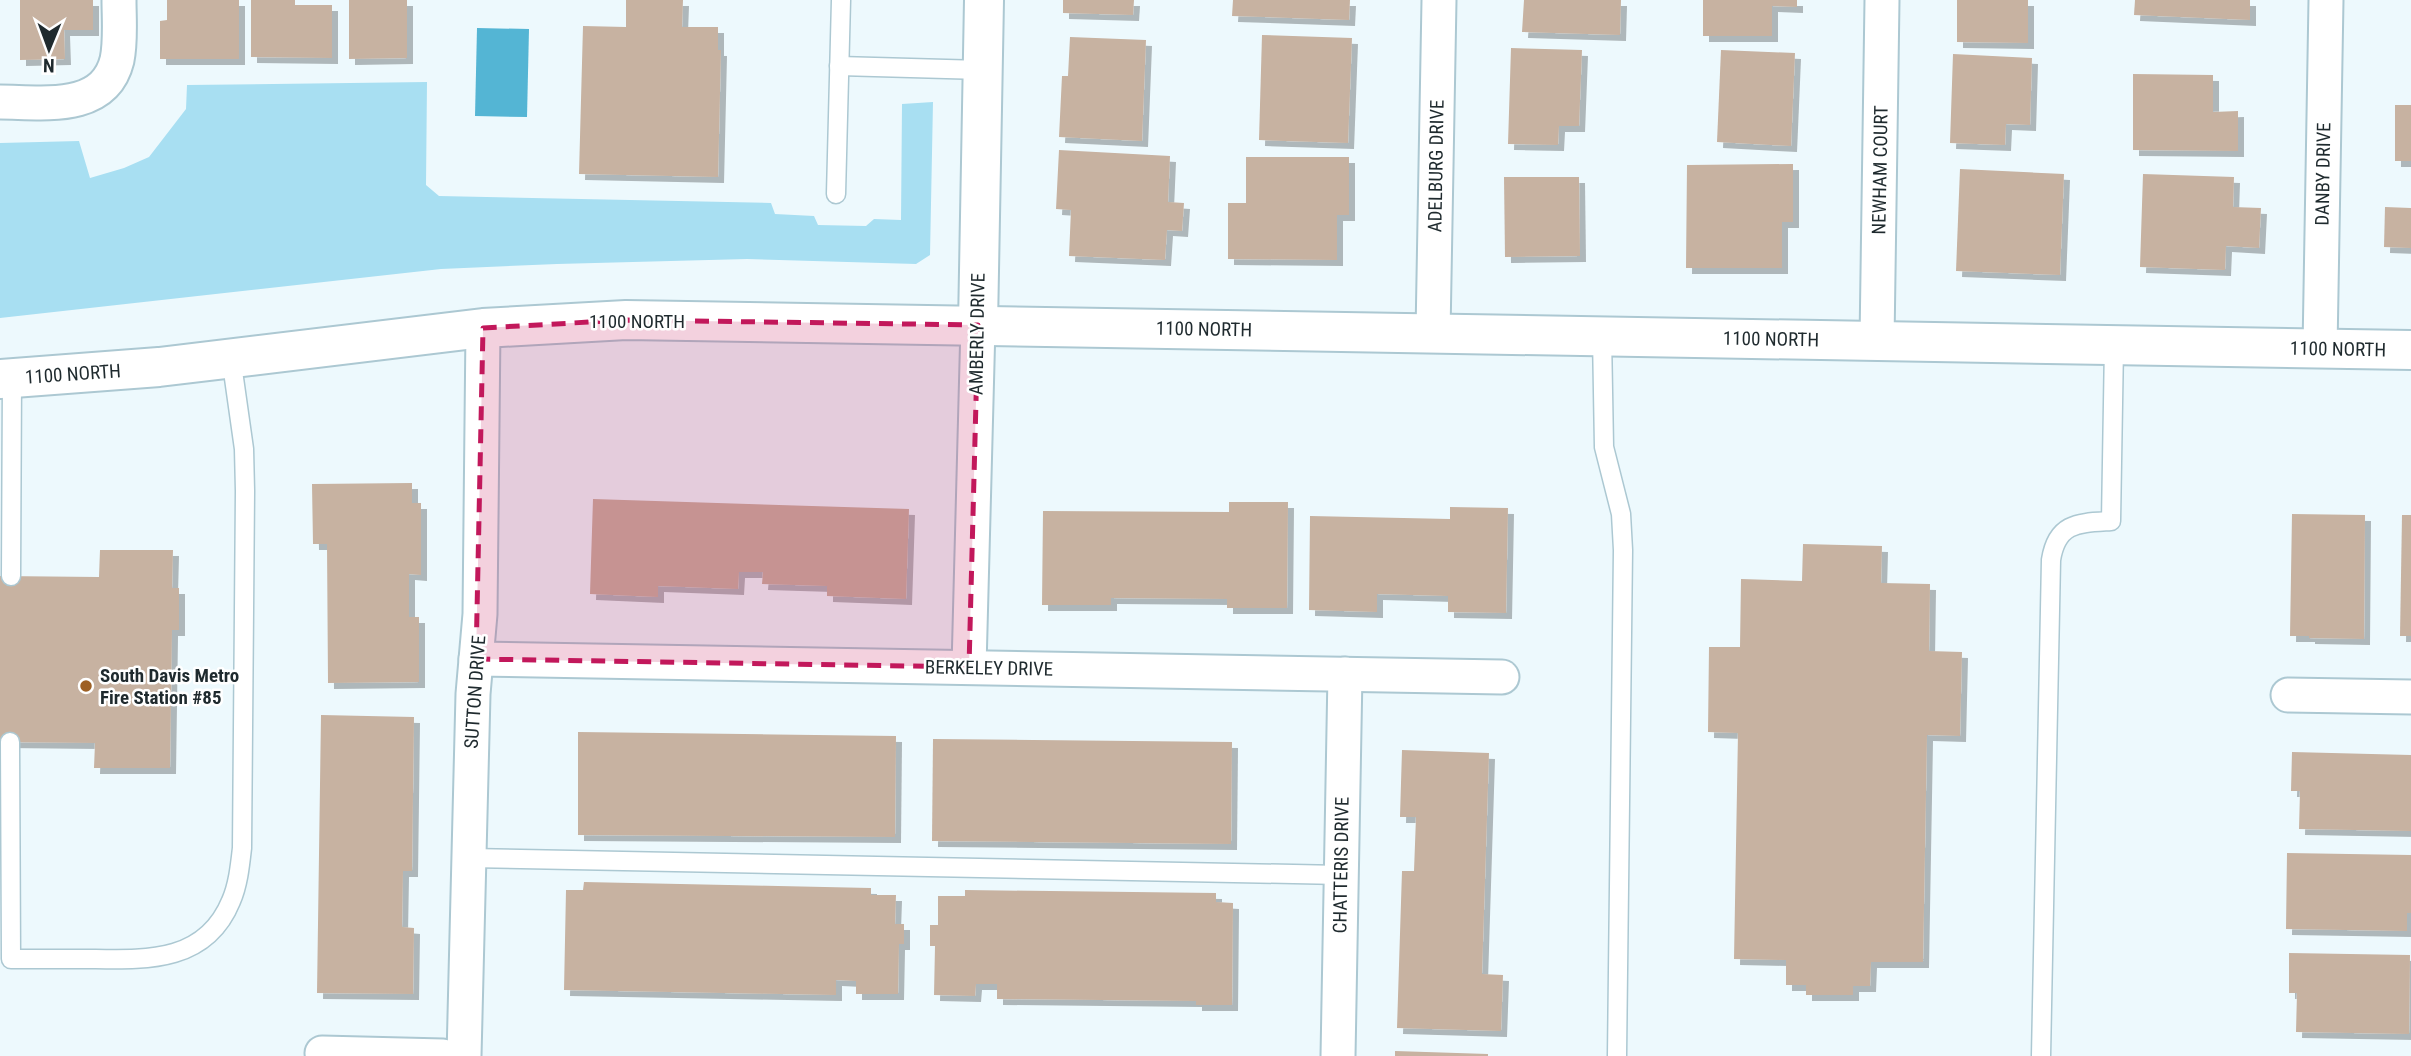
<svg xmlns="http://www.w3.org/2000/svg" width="2411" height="1056" viewBox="0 0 2411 1056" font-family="'Roboto Condensed',sans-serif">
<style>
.green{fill:#a8dff2}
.water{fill:#54b5d4}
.building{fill:#c7b2a1;filter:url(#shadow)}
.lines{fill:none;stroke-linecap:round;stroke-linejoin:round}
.lane-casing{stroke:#acc8d2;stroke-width:21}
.street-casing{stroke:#acc8d2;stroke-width:37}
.secondary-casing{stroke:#acc8d2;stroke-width:42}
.lane{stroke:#fff;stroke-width:18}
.street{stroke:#fff;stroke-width:33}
.secondary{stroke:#fff;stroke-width:38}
.marked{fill:#c2185b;fill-opacity:0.2;stroke:#c2185b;stroke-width:5;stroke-dasharray:14 9;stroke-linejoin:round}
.poi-dot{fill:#9d6025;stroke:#fff;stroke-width:2.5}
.labels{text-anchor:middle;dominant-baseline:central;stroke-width:5;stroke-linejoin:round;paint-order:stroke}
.street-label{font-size:19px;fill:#1f2a2e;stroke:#fff}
.poi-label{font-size:19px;font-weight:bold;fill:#1f2a2e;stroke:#fff;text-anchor:start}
</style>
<defs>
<filter id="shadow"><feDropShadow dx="6" dy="6" stdDeviation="0" flood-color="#0004"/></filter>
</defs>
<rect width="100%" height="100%" fill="#edf9fd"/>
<path class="green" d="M 427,82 L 426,185 L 439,196 L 771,203 L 775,214 L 814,216 L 818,225 L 866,226 L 874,219 L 901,220 L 902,104 L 933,102 L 930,255 L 916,264 L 747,259 L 557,264 L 441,269 L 0,318 L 0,143 L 79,141 L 90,178 L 124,168 L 149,157 L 186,109 L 187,85 Z"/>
<path class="water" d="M 477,28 L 529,29 L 527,117 L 475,116 Z"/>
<g class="building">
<path d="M 20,0 L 93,0 L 93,30 L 64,30 L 65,59 L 20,60 Z"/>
<path d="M 167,0 L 239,0 L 239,59 L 160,59 L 160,21 L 167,20 Z"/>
<path d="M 251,0 L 295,0 L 295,5 L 332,5 L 332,58 L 251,57 Z"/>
<path d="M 349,0 L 407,0 L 407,58 L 349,59 Z"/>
<path d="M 626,0 L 683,0 L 682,27 L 718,27 L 718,50 L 721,50 L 718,177 L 579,174 L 583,26 L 626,27 Z"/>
<path d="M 1063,0 L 1134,0 L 1133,15 L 1063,13 Z"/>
<path d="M 1233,0 L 1350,0 L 1349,20 L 1232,16 Z"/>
<path d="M 1524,0 L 1621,0 L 1620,35 L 1522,32 Z"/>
<path d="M 1703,0 L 1797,0 L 1797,7 L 1772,6 L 1772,36 L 1703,36 Z"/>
<path d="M 1957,0 L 2028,0 L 2028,43 L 1957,42 Z"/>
<path d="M 2135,0 L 2250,0 L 2250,20 L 2134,15 Z"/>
<path d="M 1262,35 L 1352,38 L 1348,143 L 1259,140 Z"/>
<path d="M 1070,37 L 1146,40 L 1142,141 L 1059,137 L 1062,76 L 1068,76 Z"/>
<path d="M 1511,48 L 1582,50 L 1579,126 L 1559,126 L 1558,145 L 1508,144 Z"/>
<path d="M 1721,50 L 1795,53 L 1791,146 L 1717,142 Z"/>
<path d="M 1953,54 L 2032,58 L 2030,125 L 2006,124 L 2005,145 L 1950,143 Z"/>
<path d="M 2133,74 L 2213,75 L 2213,112 L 2238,111 L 2238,151 L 2133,150 Z"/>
<rect x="2395" y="105" width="16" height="56"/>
<path d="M 1059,150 L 1170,156 L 1168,202 L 1184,203 L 1182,231 L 1167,230 L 1165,260 L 1069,256 L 1071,210 L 1056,209 Z"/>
<path d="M 1246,157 L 1349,157 L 1349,215 L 1337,215 L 1337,260 L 1228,259 L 1228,203 L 1246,203 Z"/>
<path d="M 1793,164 L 1793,222 L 1782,222 L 1782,268 L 1686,268 L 1687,165 Z"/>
<path d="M 1960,169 L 2064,174 L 2060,275 L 1956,271 Z"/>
<path d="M 2143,174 L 2234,177 L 2233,207 L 2261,208 L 2259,248 L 2226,246 L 2225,270 L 2140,267 Z"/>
<path d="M 1504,177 L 1579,177 L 1580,256 L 1505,257 Z"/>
<path d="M 2385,207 L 2411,208 L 2411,248 L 2384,247 Z"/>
<path d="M 412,483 L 412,503 L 421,503 L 421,575 L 409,574 L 409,617 L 419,617 L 419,682 L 328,683 L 327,544 L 313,544 L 312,484 Z"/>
<path d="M 593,499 L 909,509 L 906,599 L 827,596 L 827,586 L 762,584 L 763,572 L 739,572 L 738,589 L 658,586 L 658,597 L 590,594 Z"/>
<path d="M 1229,502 L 1288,502 L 1287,608 L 1227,608 L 1227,599 L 1111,598 L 1111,605 L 1042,605 L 1043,511 L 1229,512 Z"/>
<path d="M 1450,507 L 1508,508 L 1506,613 L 1448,612 L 1448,596 L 1377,594 L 1377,612 L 1309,610 L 1310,516 L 1450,519 Z"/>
<path d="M 2292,514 L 2365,515 L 2364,639 L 2309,638 L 2309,636 L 2290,636 Z"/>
<path d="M 2402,515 L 2411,515 L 2411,636 L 2400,636 Z"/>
<path d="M 1803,544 L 1882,546 L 1881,583 L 1930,584 L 1929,651 L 1962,652 L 1960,736 L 1927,735 L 1923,962 L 1871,962 L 1870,986 L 1853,986 L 1853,995 L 1806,995 L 1806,985 L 1786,985 L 1786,960 L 1734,959 L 1738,733 L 1708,732 L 1709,647 L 1740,647 L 1741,579 L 1802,581 Z"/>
<path d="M 100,550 L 173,550 L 172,588 L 179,588 L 179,630 L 172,630 L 170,768 L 94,768 L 95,743 L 0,742 L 0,576 L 99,577 Z"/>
<path d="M 321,715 L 414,717 L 412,871 L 403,871 L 402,927 L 414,928 L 413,994 L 317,993 Z"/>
<path d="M 578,732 L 896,736 L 895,837 L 578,835 Z"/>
<path d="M 933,739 L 1232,742 L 1231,844 L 932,841 Z"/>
<path d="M 1402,750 L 1489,753 L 1482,974 L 1503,975 L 1501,1031 L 1397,1028 L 1402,871 L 1414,871 L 1416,817 L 1400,817 Z"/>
<path d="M 2292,752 L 2411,755 L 2411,831 L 2299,829 L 2300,791 L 2291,791 Z"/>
<path d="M 2287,853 L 2411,855 L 2411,913 L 2407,913 L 2407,931 L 2286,929 Z"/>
<path d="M 584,882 L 871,888 L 871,895 L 896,895 L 895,924 L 904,924 L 904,944 L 899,944 L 898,994 L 856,994 L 856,981 L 836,980 L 836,995 L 564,990 L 566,890 L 583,890 Z"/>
<path d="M 965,890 L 1216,893 L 1216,902 L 1233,903 L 1232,1005 L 1196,1005 L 1196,1001 L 997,999 L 997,984 L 976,984 L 975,996 L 934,995 L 935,946 L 930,946 L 930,925 L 938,925 L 938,896 L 965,896 Z"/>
<path d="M 2289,953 L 2410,955 L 2409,1034 L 2296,1032 L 2297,993 L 2289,993 Z"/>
<path d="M 1395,1051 L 1488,1054 L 1488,1056 L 1395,1056 Z"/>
</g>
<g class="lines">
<defs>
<g id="lane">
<path d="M 839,66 L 982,70"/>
<path d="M 836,194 L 841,0"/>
<path d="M 1602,336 L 1604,447 L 1621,514 L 1623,550 L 1617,1056"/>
<path d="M 11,576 L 12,378"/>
<path d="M 10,742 L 11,959 C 39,959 66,959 93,959 C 148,960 206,962 231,901 C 238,885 240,866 242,848 L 245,491 L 244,449 L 231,357"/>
<path d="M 469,858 L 1341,875"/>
<path d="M 2041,1056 L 2051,560 C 2057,522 2079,523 2111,521 L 2114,345"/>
</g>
<g id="street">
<path d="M 0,102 C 41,102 104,113 117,60 C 121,41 119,19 119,0"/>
<path d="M 1433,333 L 1439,0"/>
<path d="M 1877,341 L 1882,0"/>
<path d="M 2320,349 L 2326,0"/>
<path d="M 476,659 L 1502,677"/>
<path d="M 969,667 L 978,325"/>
<path d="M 2288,695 L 2411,697"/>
<path d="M 322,1053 L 443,1056"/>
<path d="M 464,1056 L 473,694 L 480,614 L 483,328"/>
<path d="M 1338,1056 L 1345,674"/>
</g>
<g id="secondary">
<path d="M 978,325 L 984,0"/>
<path d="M 0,379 L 159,367 L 483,328 L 626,320 L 2411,350"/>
</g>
</defs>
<use href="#lane" class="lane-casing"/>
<use href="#street" class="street-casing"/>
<use href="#secondary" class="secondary-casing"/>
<use href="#lane" class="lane"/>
<use href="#street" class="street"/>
<use href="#secondary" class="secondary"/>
</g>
<path class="marked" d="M 626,320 L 978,325 L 969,667 L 476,659 L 483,328 Z"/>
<circle class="poi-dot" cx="86" cy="686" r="7"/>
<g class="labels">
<g class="street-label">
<text transform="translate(1436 166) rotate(-89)">ADELBURG DRIVE</text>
<text transform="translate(1880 170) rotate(-89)">NEWHAM COURT</text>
<text transform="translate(2323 174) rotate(-89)">DANBY DRIVE</text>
<text x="637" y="321">1100 NORTH</text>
<text transform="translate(1204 329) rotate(1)">1100 NORTH</text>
<text transform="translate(977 334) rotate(-89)">AMBERLY DRIVE</text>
<text transform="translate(1771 339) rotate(1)">1100 NORTH</text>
<text transform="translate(2338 349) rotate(1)">1100 NORTH</text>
<text transform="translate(73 374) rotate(-4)">1100 NORTH</text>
<text transform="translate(989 668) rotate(1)">BERKELEY DRIVE</text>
<text transform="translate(475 692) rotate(-86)">SUTTON DRIVE</text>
<text transform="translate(1341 865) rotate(-89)">CHATTERIS DRIVE</text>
</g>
<g class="poi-label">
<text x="100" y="675">South Davis Metro<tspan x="100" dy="22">Fire Station #85</tspan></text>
</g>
</g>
<g transform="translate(49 49) rotate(181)" stroke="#ffffff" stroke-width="5" paint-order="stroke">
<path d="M0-5L12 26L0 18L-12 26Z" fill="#1f2a2e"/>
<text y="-10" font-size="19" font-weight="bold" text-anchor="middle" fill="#1f2a2e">N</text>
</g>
</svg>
